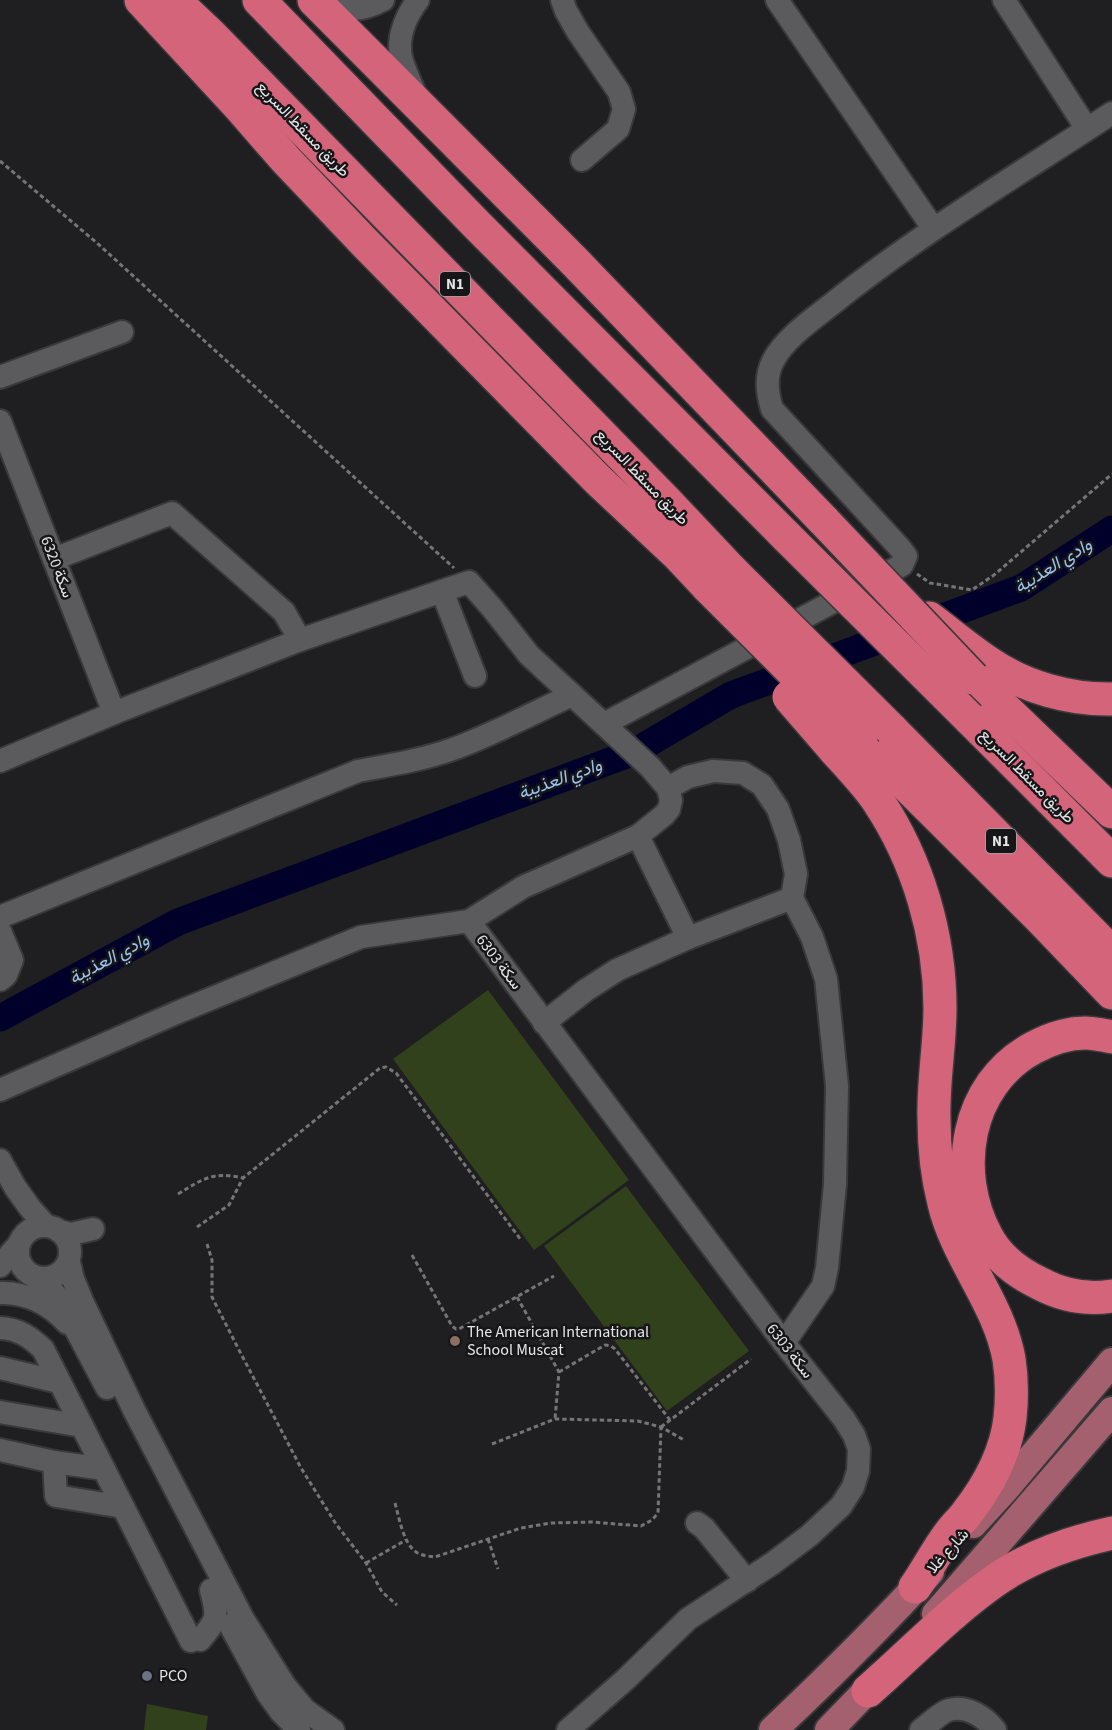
<svg xmlns="http://www.w3.org/2000/svg" width="1112" height="1730" viewBox="0 0 1112 1730" font-family="'Source Sans 3',Vazirmatn,sans-serif">
<style>
.pitch{fill:#31411b}
.lines{fill:none;stroke-linecap:round;stroke-linejoin:round}
.river{stroke:#00002a;stroke-width:27}
.minor-casing{stroke:#39383a;stroke-width:26}
.major-casing{stroke:#39383a;stroke-width:32}
.highway-casing{stroke:#39383a;stroke-width:36}
.path{stroke:#757476;stroke-width:3;stroke-dasharray:4.5 3;stroke-linecap:butt}
.minor{stroke:#5b5a5d;stroke-width:22}
.major{stroke:#a4606e;stroke-width:28}
.highway{stroke:#d46479;stroke-width:33}
.highway-bridge-casing{stroke:#39383a;stroke-width:36;stroke-linecap:butt}
.highway-bridge{stroke:#d46479;stroke-width:33}
.education-dot{fill:#8d6e63;stroke:#161517;stroke-width:2}
.worship-dot{fill:#6b7280;stroke:#161517;stroke-width:2}
.labels{text-anchor:middle;dominant-baseline:central;stroke-width:5;stroke-linejoin:round;paint-order:stroke}
.shield{fill:#161517;stroke:#a7a6a8;stroke-width:1.5}
.shield-label{font-size:15px;font-weight:bold;fill:#e5e4e6}
.street-label{font-size:16px;fill:#e5e4e6;stroke:#161517}
.poi-label{font-size:16px;fill:#e5e4e6;stroke:#161517;text-anchor:start}
.water-label{font-size:18px;font-style:italic;fill:#9cc3f0;stroke:#161517}
</style>
<rect width="100%" height="100%" fill="#1f1e21"/>
<g class="pitch">
<path d="M 488,990 L 629,1180 L 534,1250 L 393,1059 Z"/>
<path d="M 626,1186 L 749,1351 L 667,1411 L 544,1246 Z"/>
<path d="M 147,1704 L 208,1716 L 206,1730 L 144,1730 Z"/>
</g>
<g class="lines">
<path class="river" d="M 0,1018 L 178,922 L 634,752 L 731,695 L 1021,588 L 1112,529"/>
<defs>
<g id="minor">
<path d="M 328,0 C 351,11 360,12 383,0"/>
<path d="M 562,0 L 566,11 L 578,32 L 619,92 L 624,109 L 618,129 L 582,160"/>
<path d="M 777,0 L 933,228"/>
<path d="M 1004,0 L 1087,129"/>
<path d="M 416,97 C 412,85 404,70 401,57 C 397,37 406,16 418,0"/>
<path d="M 0,377 L 122,332"/>
<path d="M 0,421 L 114,713"/>
<path d="M 54,559 L 172,513 L 284,612 L 300,640"/>
<path d="M 604,724 L 902,565 L 906,556 L 899,547 L 772,409 C 767,392 765,377 773,361 C 784,339 814,318 832,304 C 920,233 1018,175 1112,113"/>
<path d="M 0,761 L 114,713 L 300,640 L 442,591 L 475,676"/>
<path d="M 668,788 L 688,777 L 713,771 L 743,773 L 762,785 L 778,809 L 789,840 L 796,874 L 792,898"/>
<path d="M 638,836 L 688,938"/>
<path d="M 0,917 L 358,771 C 390,765 422,760 453,749 C 494,734 533,713 572,695"/>
<path d="M 469,921 L 784,1343 L 844,1419 L 854,1435 L 859,1449 L 858,1471 L 853,1487 L 841,1506 L 810,1535 L 773,1563 L 688,1619 L 626,1679 L 568,1730"/>
<path d="M 0,931 L 12,960 L 6,975 L 0,980"/>
<path d="M 544,1023 L 586,990 L 617,970 L 688,938 L 792,898 L 812,937 L 826,979 L 837,1086 L 835,1184 L 827,1268 L 823,1286 L 784,1343"/>
<path d="M 0,1090 L 176,1013 L 361,937 L 469,921 L 523,887 L 638,836 L 664,815 L 669,809 L 671,800 L 668,788 L 650,767 L 529,655 L 492,608 L 469,582 L 442,591"/>
<path d="M 0,1160 L 15,1187 L 30,1208 L 46,1226"/>
<circle cx="44" cy="1252" r="26"/>
<path d="M 59,1231 L 71,1234 L 93,1229"/>
<path d="M 69,1262 L 73,1279 L 82,1301 L 134,1410 L 243,1619 L 285,1686 L 305,1710 L 333,1730"/>
<path d="M 0,1266 L 19,1244"/>
<path d="M 36,1278 L 47,1284 L 62,1303 L 107,1388"/>
<path d="M 0,1293 C 26,1292 50,1304 67,1323"/>
<path d="M 0,1328 C 19,1329 30,1337 43,1349 L 191,1641"/>
<path d="M 0,1368 L 59,1382"/>
<path d="M 0,1412 L 82,1426"/>
<path d="M 0,1450 L 54,1462 L 104,1469"/>
<path d="M 54,1462 L 56,1496 L 123,1507"/>
<path d="M 697,1523 L 704,1528 L 747,1581"/>
<path d="M 230,1625 L 268,1694 L 281,1712 L 299,1730"/>
<path d="M 200,1640 C 218,1619 218,1617 211,1590"/>
<path d="M 921,1730 C 928,1725 941,1712 949,1710 C 967,1705 985,1717 995,1730"/>
</g>
<g id="major">
<path d="M 973,1524 L 1005,1489 L 1112,1362"/>
<path d="M 936,1614 L 1112,1411"/>
<path d="M 773,1730 C 827,1679 880,1627 930,1572"/>
<path d="M 829,1730 L 882,1675"/>
</g>
<g id="highway">
<path d="M 141,0 L 238,105 L 286,160 L 364,242 L 598,480 L 678,555 L 708,587"/>
<path d="M 174,0 L 211,35 L 665,500 L 733,572"/>
<path d="M 259,0 L 477,225 L 788,538"/>
<path d="M 314,0 L 576,263 L 825,522"/>
<path d="M 929,618 C 949,633 968,649 989,663 C 1024,687 1070,700 1112,699"/>
<path d="M 973,678 L 1112,812"/>
<path d="M 969,718 L 1112,861"/>
<path d="M 891,729 L 1112,953"/>
<path d="M 861,740 L 1039,917 L 1112,993"/>
<path d="M 834,749 C 849,766 866,783 878,801 C 918,861 940,936 940,1008 C 940,1045 933,1081 934,1118 C 934,1146 937,1176 944,1203 C 957,1258 999,1303 1009,1359 C 1012,1378 1012,1399 1010,1418 C 1006,1452 988,1486 967,1513 C 962,1520 955,1526 950,1533 C 937,1550 927,1570 915,1587"/>
<path d="M 1112,1037 C 1103,1035 1094,1033 1085,1033 C 1066,1033 1048,1040 1033,1048 C 965,1085 952,1173 987,1237 C 998,1258 1020,1274 1041,1284 C 1064,1296 1086,1300 1112,1296"/>
<path d="M 868,1691 C 909,1655 948,1614 993,1582 C 1028,1557 1071,1542 1112,1533"/>
</g>
</defs>
<use href="#minor" class="minor-casing"/>
<use href="#major" class="major-casing"/>
<use href="#highway" class="highway-casing"/>
<g class="path">
<path d="M 0,161 L 97,243 L 454,568"/>
<path d="M 917,574 L 930,583 L 972,590 L 994,575 L 1112,474"/>
<path d="M 178,1194 C 203,1179 212,1171 243,1178"/>
<path d="M 197,1227 L 229,1205 L 243,1178 L 380,1068 L 386,1067 L 396,1073 L 521,1240"/>
<path d="M 207,1244 L 212,1260 L 212,1297 L 239,1350 L 301,1468 L 336,1524 L 366,1563 L 382,1592 L 397,1605"/>
<path d="M 412,1255 L 452,1326 L 456,1329 L 459,1329 L 554,1276"/>
<path d="M 517,1297 L 559,1372 L 555,1419"/>
<path d="M 559,1372 L 605,1345 L 611,1346 L 615,1349 L 670,1420"/>
<path d="M 661,1427 L 751,1359"/>
<path d="M 492,1444 L 555,1419 L 638,1421 L 661,1427 L 684,1440"/>
<path d="M 395,1503 C 399,1517 403,1543 416,1552 C 422,1556 429,1556 435,1557 L 521,1528 L 551,1523 L 592,1522 L 641,1526 L 652,1520 L 658,1513 L 661,1427"/>
<path d="M 488,1539 L 498,1569"/>
<path d="M 366,1563 L 406,1540"/>
</g>
<use href="#minor" class="minor"/>
<use href="#major" class="major"/>
<use href="#highway" class="highway"/>
<defs>
<g id="highway-bridge">
<path d="M 825,522 L 973,678"/>
<path d="M 788,538 L 969,718"/>
<path d="M 733,572 L 891,729"/>
<path d="M 708,587 L 861,740"/>
<path d="M 789,697 L 834,749"/>
</g>
</defs>
<use href="#highway-bridge" class="highway-bridge-casing"/>
<use href="#highway-bridge" class="highway-bridge"/>
</g>
<circle class="education-dot" cx="455" cy="1341" r="6"/>
<circle class="worship-dot" cx="147" cy="1676" r="6"/>
<g class="labels">
<g class="shield">
<rect x="440" y="272" width="30" height="24" rx="4.5"/>
<rect x="986" y="829" width="30" height="24" rx="4.5"/>
</g>
<g class="shield-label">
<text x="455" y="284">N1</text>
<text x="1001" y="841">N1</text>
</g>
<g class="street-label">
<text transform="translate(303 129) rotate(46)">طريق مسقط السريع</text>
<text transform="translate(642 477) rotate(46)">طريق مسقط السريع</text>
<text transform="translate(57 567) rotate(69)">سكة 6320</text>
<text transform="translate(1027 776) rotate(45)">طريق مسقط السريع</text>
<text transform="translate(499 962) rotate(53)">سكة 6303</text>
<text transform="translate(790 1351) rotate(52)">سكة 6303</text>
<text transform="translate(948 1551) rotate(-48)">شارع غلا</text>
</g>
<g class="poi-label">
<text x="467" y="1332">The American International<tspan x="467" dy="18">School Muscat</tspan></text>
<text x="159" y="1676">PCO</text>
</g>
<g class="water-label">
<text transform="translate(1053 566) rotate(-32)">وادي العذيبة</text>
<text transform="translate(560 779) rotate(-20)">وادي العذيبة</text>
<text transform="translate(109 959) rotate(-28)">وادي العذيبة</text>
</g>
</g>
</svg>
